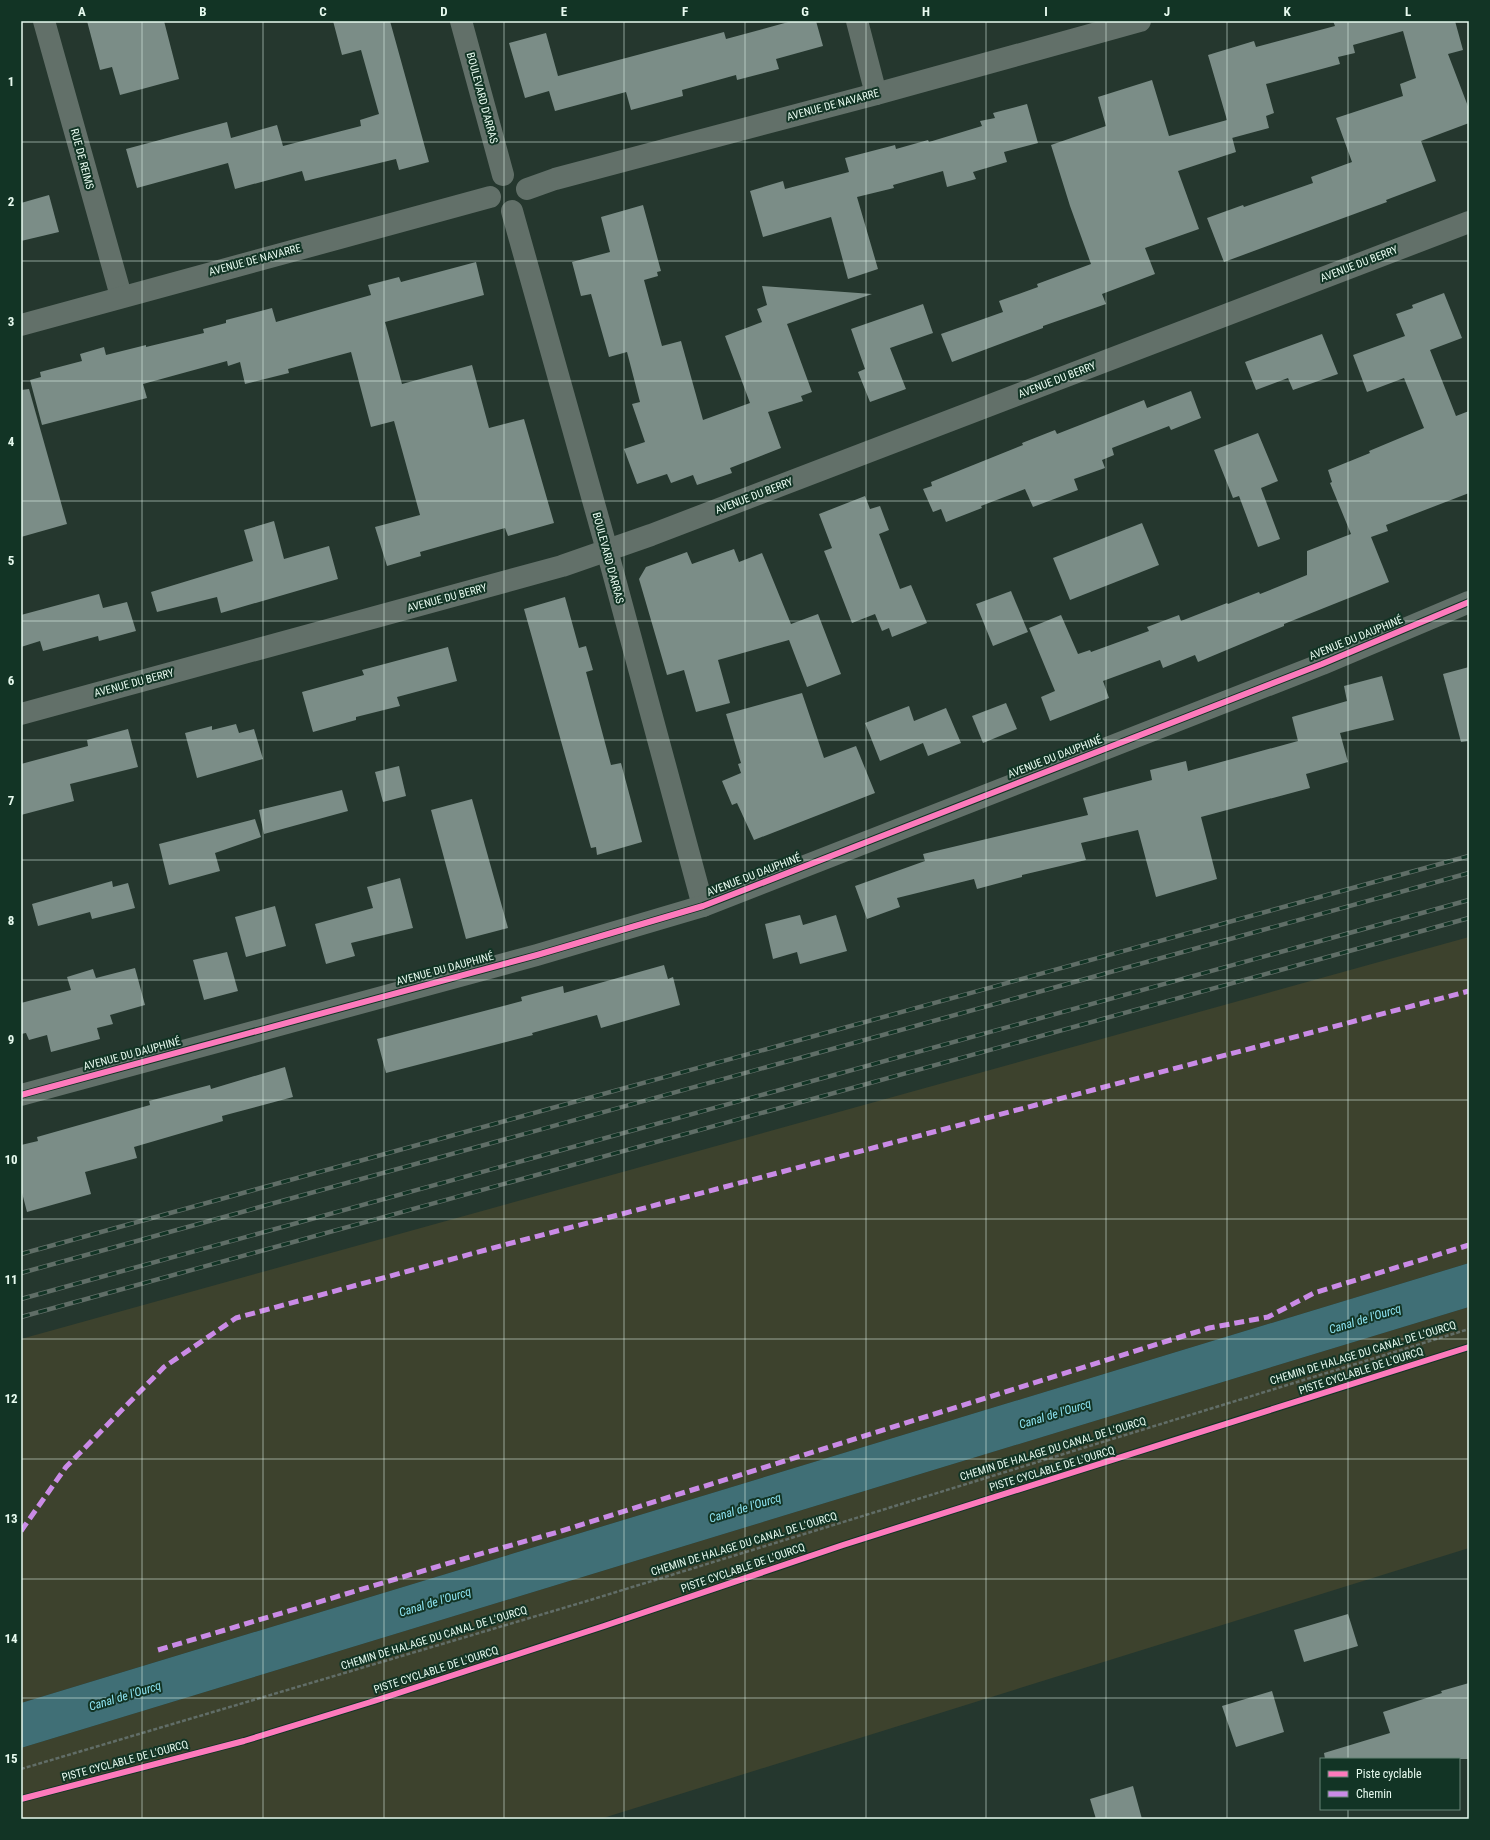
<svg xmlns="http://www.w3.org/2000/svg" width="1490" height="1840" viewBox="0 0 1490 1840" font-family="'Roboto Condensed',sans-serif">
<style>
.green{fill:#3d422d}
.water{fill:#406f76}
.building{fill:#7b8d87}
.lines{fill:none;stroke-linecap:round;stroke-linejoin:round}
.path{stroke:#616d67;stroke-width:2.5;stroke-dasharray:4 2;stroke-linecap:butt}
.minor{stroke:#627069;stroke-width:22}
.rail-casing{stroke:#606e67;stroke-width:4.5}
.rail{stroke:#123425;stroke-width:3;stroke-dasharray:9;stroke-linecap:butt}
.quiet{stroke:#ca8be6;stroke-width:5;stroke-dasharray:10 5;stroke-linecap:butt}
.cycleway-casing{stroke:#123425;stroke-width:8}
.cycleway{stroke:#fd7abc;stroke-width:6}
.grid{fill:none;stroke:#e7faef;stroke-width:1;stroke-opacity:0.55}
.labels{text-anchor:middle;dominant-baseline:central;stroke-width:4;stroke-linejoin:round;paint-order:stroke}
.street-label{font-size:11px;fill:#e7faef;stroke:#123425}
.water-label{font-size:12px;font-style:italic;fill:#8ee4f2;stroke:#123425}
.neatline{fill:none;stroke:#e7faef;stroke-width:1.5}
.grid-label{font-size:13px;text-anchor:middle;font-weight:bold;fill:#e7faef}
</style>
<rect width="100%" height="100%" fill="#25372e"/>
<g class="green">
<path d="M 1469,937 L 1469,1263 L 21,1703 L 21,1339 Z"/>
<path d="M 1469,1307 L 1469,1548 L 600,1819 L 21,1819 L 21,1748 Z"/>
</g>
<path class="water" d="M 1469,1263 L 1469,1307 L 21,1748 L 21,1703 Z"/>
<g class="building">
<path d="M 87,21 L 164,21 L 179,79 L 120,95 L 112,67 L 100,70 Z"/>
<path d="M 333,21 L 390,21 L 429,162 L 399,170 L 396,159 L 305,181 L 302,171 L 235,189 L 228,163 L 137,188 L 126,149 L 227,122 L 231,138 L 277,125 L 283,146 L 361,126 L 360,120 L 379,114 L 361,50 L 342,55 Z"/>
<path d="M 792,21 L 816,21 L 823,46 L 776,59 L 779,69 L 737,80 L 736,75 L 682,90 L 683,96 L 631,110 L 626,92 L 555,111 L 549,91 L 525,98 L 509,43 L 546,33 L 558,76 L 724,32 L 726,39 Z"/>
<path d="M 1333,21 L 1455,21 L 1463,50 L 1448,54 L 1469,109 L 1469,123 L 1421,141 L 1436,181 L 1386,200 L 1387,202 L 1224,262 L 1207,218 L 1243,205 L 1244,207 L 1313,183 L 1311,177 L 1352,162 L 1336,118 L 1403,96 L 1400,84 L 1416,78 L 1403,31 L 1353,45 L 1355,53 L 1338,57 L 1340,64 L 1266,84 L 1274,113 L 1266,116 L 1269,128 L 1232,138 L 1231,133 L 1236,152 L 1178,171 L 1199,229 L 1145,248 L 1155,274 L 1102,294 L 1106,304 L 1043,326 L 1043,328 L 952,362 L 941,334 L 1003,312 L 999,301 L 1038,287 L 1037,284 L 1091,264 L 1070,206 L 1051,145 L 1106,126 L 1098,97 L 1152,80 L 1169,136 L 1227,120 L 1208,55 L 1254,41 L 1256,47 L 1335,26 Z"/>
<path d="M 1027,104 L 1038,143 L 1004,152 L 1007,162 L 973,172 L 976,179 L 947,187 L 943,171 L 893,185 L 894,188 L 857,197 L 878,269 L 848,279 L 831,217 L 763,237 L 750,191 L 783,181 L 785,189 L 849,172 L 845,158 L 895,145 L 896,149 L 928,140 L 929,142 L 982,126 L 980,121 L 995,118 L 993,113 Z"/>
<path d="M 49,195 L 59,232 L 21,241 L 21,203 Z"/>
<path d="M 643,205 L 661,271 L 657,272 L 658,276 L 644,280 L 651,306 L 662,346 L 681,341 L 703,420 L 750,403 L 725,336 L 762,322 L 757,309 L 767,305 L 762,286 L 872,294 L 787,324 L 812,392 L 801,396 L 803,401 L 768,412 L 781,448 L 730,468 L 732,473 L 697,485 L 693,475 L 671,483 L 667,474 L 637,484 L 624,449 L 645,442 L 632,404 L 640,402 L 627,352 L 609,357 L 591,294 L 581,296 L 572,262 L 610,252 L 601,217 Z"/>
<path d="M 476,262 L 484,295 L 385,322 L 402,384 L 472,365 L 489,428 L 524,419 L 554,523 L 508,536 L 505,528 L 420,552 L 421,556 L 387,566 L 375,527 L 420,515 L 394,421 L 371,427 L 351,352 L 288,369 L 289,373 L 245,384 L 240,362 L 228,366 L 227,361 L 143,384 L 147,398 L 42,425 L 30,380 L 41,377 L 40,372 L 82,361 L 80,354 L 104,347 L 106,355 L 146,345 L 146,347 L 204,333 L 203,329 L 226,323 L 226,320 L 272,308 L 276,322 L 371,295 L 368,285 L 399,277 L 401,282 Z"/>
<path d="M 1444,293 L 1462,338 L 1430,350 L 1456,416 L 1469,411 L 1469,493 L 1386,525 L 1388,531 L 1371,537 L 1389,582 L 1284,624 L 1284,626 L 1198,662 L 1195,655 L 1163,668 L 1160,660 L 1103,681 L 1109,698 L 1050,721 L 1041,697 L 1055,691 L 1029,628 L 1061,615 L 1078,654 L 1090,650 L 1091,652 L 1149,631 L 1147,627 L 1179,615 L 1181,621 L 1227,603 L 1228,604 L 1259,592 L 1260,594 L 1307,575 L 1307,551 L 1351,534 L 1330,483 L 1332,482 L 1328,470 L 1370,453 L 1369,451 L 1424,428 L 1404,378 L 1367,392 L 1353,355 L 1405,336 L 1396,314 L 1413,308 L 1412,305 Z"/>
<path d="M 923,304 L 933,333 L 890,348 L 906,389 L 870,402 L 858,372 L 865,369 L 851,329 Z"/>
<path d="M 1322,334 L 1338,374 L 1293,390 L 1288,378 L 1256,390 L 1245,362 Z"/>
<path d="M 29,389 L 67,524 L 21,537 L 21,390 Z"/>
<path d="M 1191,391 L 1201,418 L 1171,430 L 1169,426 L 1112,448 L 1114,455 L 1102,460 L 1105,468 L 1074,479 L 1078,490 L 1033,507 L 1025,489 L 981,506 L 982,508 L 946,522 L 941,509 L 933,512 L 923,489 L 932,486 L 931,482 L 1023,445 L 1022,443 L 1055,430 L 1057,434 L 1144,400 L 1147,408 Z"/>
<path d="M 1258,433 L 1278,481 L 1261,488 L 1280,539 L 1258,547 L 1239,496 L 1233,498 L 1214,450 Z"/>
<path d="M 865,496 L 870,509 L 880,506 L 889,530 L 879,534 L 900,589 L 911,585 L 927,623 L 892,637 L 889,628 L 882,631 L 875,614 L 852,623 L 824,551 L 832,548 L 819,514 Z"/>
<path d="M 274,521 L 284,559 L 329,546 L 338,579 L 221,613 L 217,597 L 157,612 L 151,592 L 253,561 L 244,530 Z"/>
<path d="M 1142,523 L 1159,565 L 1070,600 L 1053,558 Z"/>
<path d="M 734,549 L 739,562 L 762,553 L 791,624 L 818,614 L 841,674 L 807,687 L 789,640 L 718,660 L 730,703 L 696,712 L 684,670 L 667,675 L 639,579 L 646,567 L 687,552 L 692,564 Z"/>
<path d="M 1011,591 L 1028,632 L 993,646 L 976,604 Z"/>
<path d="M 99,594 L 103,608 L 127,602 L 136,631 L 99,641 L 98,636 L 43,651 L 40,641 L 21,647 L 21,615 Z"/>
<path d="M 565,597 L 579,648 L 586,646 L 593,670 L 586,672 L 611,765 L 621,763 L 642,842 L 597,855 L 596,847 L 591,848 L 524,609 Z"/>
<path d="M 448,647 L 457,681 L 397,697 L 400,706 L 356,717 L 356,720 L 313,732 L 302,692 L 364,675 L 362,670 Z"/>
<path d="M 1469,667 L 1469,741 L 1461,742 L 1443,674 Z"/>
<path d="M 1382,676 L 1394,720 L 1340,733 L 1348,762 L 1306,774 L 1310,788 L 1201,817 L 1217,879 L 1156,897 L 1138,830 L 1081,843 L 1086,860 L 1022,875 L 1022,877 L 977,889 L 974,879 L 897,898 L 900,907 L 867,919 L 855,886 L 925,861 L 923,854 L 1088,815 L 1083,798 L 1152,780 L 1150,770 L 1186,761 L 1188,771 L 1298,741 L 1292,717 L 1347,701 L 1344,686 Z"/>
<path d="M 802,693 L 824,758 L 856,746 L 875,793 L 754,840 L 737,803 L 732,805 L 722,781 L 741,773 L 738,764 L 741,763 L 726,714 Z"/>
<path d="M 1006,703 L 1017,729 L 983,743 L 972,716 Z"/>
<path d="M 909,706 L 914,721 L 946,708 L 961,743 L 928,756 L 923,743 L 880,761 L 865,723 Z"/>
<path d="M 236,724 L 239,733 L 254,729 L 263,759 L 197,778 L 185,733 L 212,726 L 212,730 Z"/>
<path d="M 128,729 L 138,767 L 70,784 L 74,801 L 21,815 L 21,764 L 88,746 L 87,740 Z"/>
<path d="M 399,766 L 406,796 L 383,802 L 375,772 Z"/>
<path d="M 342,790 L 348,811 L 264,834 L 259,810 Z"/>
<path d="M 472,799 L 508,928 L 466,939 L 431,810 Z"/>
<path d="M 255,819 L 261,837 L 215,853 L 220,871 L 169,885 L 159,844 Z"/>
<path d="M 400,878 L 413,928 L 351,943 L 355,956 L 326,964 L 315,924 L 373,908 L 367,887 Z"/>
<path d="M 112,881 L 113,887 L 128,883 L 135,908 L 92,919 L 90,912 L 38,926 L 32,904 Z"/>
<path d="M 275,906 L 286,946 L 246,957 L 235,917 Z"/>
<path d="M 800,915 L 803,925 L 836,915 L 847,951 L 800,964 L 797,952 L 773,959 L 765,924 Z"/>
<path d="M 227,952 L 238,991 L 204,1000 L 193,960 Z"/>
<path d="M 664,965 L 668,979 L 673,977 L 680,1005 L 601,1028 L 597,1015 L 532,1033 L 533,1035 L 386,1073 L 377,1039 L 522,1001 L 521,997 L 563,986 L 564,993 Z"/>
<path d="M 135,968 L 145,1005 L 110,1015 L 113,1024 L 97,1028 L 100,1039 L 51,1052 L 47,1035 L 29,1040 L 26,1033 L 21,1034 L 21,1003 L 71,990 L 67,977 L 93,969 L 96,978 Z"/>
<path d="M 285,1067 L 293,1097 L 222,1116 L 223,1121 L 134,1147 L 137,1158 L 85,1172 L 91,1194 L 27,1212 L 21,1189 L 21,1145 L 38,1141 L 37,1137 L 150,1105 L 149,1101 L 210,1085 L 211,1089 Z"/>
<path d="M 1348,1614 L 1358,1646 L 1304,1662 L 1294,1630 Z"/>
<path d="M 1469,1683 L 1469,1759 L 1325,1759 L 1324,1753 L 1390,1733 L 1383,1712 L 1442,1693 L 1441,1691 Z"/>
<path d="M 1272,1691 L 1284,1732 L 1236,1747 L 1222,1706 Z"/>
<path d="M 1133,1786 L 1142,1819 L 1096,1819 L 1090,1799 Z"/>
</g>
<g class="lines">
<path class="path" d="M 21,1769 L 587,1601 L 1469,1329"/>
<g class="minor">
<path d="M 44,21 L 121,296"/>
<path d="M 461,21 L 503,175"/>
<path d="M 857,21 L 876,94"/>
<path d="M 527,189 L 555,179 L 876,94 L 1140,21"/>
<path d="M 512,211 L 607,550 L 703,906"/>
<path d="M 21,325 L 490,197"/>
<path d="M 21,714 L 562,566 L 651,535 L 1469,222"/>
<path d="M 21,1095 L 537,955 L 703,906 L 1322,664 L 1469,602"/>
</g>
<defs>
<g id="rail">
<path d="M 21,1254 L 1469,856"/>
<path d="M 21,1273 L 1469,873"/>
<path d="M 21,1299 L 1469,900"/>
<path d="M 21,1317 L 1469,918"/>
</g>
</defs>
<use href="#rail" class="rail-casing"/>
<use href="#rail" class="rail"/>
<g class="quiet">
<path d="M 21,1531 L 66,1467 L 164,1367 L 236,1318 L 504,1245 L 1469,991"/>
<path d="M 158,1650 L 473,1556 L 558,1532 L 1209,1328 L 1268,1317 L 1314,1293 L 1469,1245"/>
</g>
<defs>
<g id="cycleway">
<path d="M 21,1095 L 537,955 L 703,906 L 1322,664 L 1469,602"/>
<path d="M 21,1799 L 244,1741 L 374,1701 L 604,1626 L 843,1545 L 1469,1347"/>
</g>
</defs>
<use href="#cycleway" class="cycleway-casing"/>
<use href="#cycleway" class="cycleway"/>
</g>
<path class="grid" d="M 142,21 L 142,1819M 263,21 L 263,1819M 384,21 L 384,1819M 504,21 L 504,1819M 624,21 L 624,1819M 745,21 L 745,1819M 866,21 L 866,1819M 986,21 L 986,1819M 1106,21 L 1106,1819M 1227,21 L 1227,1819M 1348,21 L 1348,1759M 21,142 L 1469,142M 21,261 L 1469,261M 21,381 L 1469,381M 21,501 L 1469,501M 21,621 L 1469,621M 21,740 L 1469,740M 21,860 L 1469,860M 21,980 L 1469,980M 21,1100 L 1469,1100M 21,1219 L 1469,1219M 21,1339 L 1469,1339M 21,1459 L 1469,1459M 21,1579 L 1469,1579M 21,1698 L 1469,1698M 1348,1809 L 1348,1819"/>
<g class="labels">
<g class="street-label">
<text transform="translate(482 98) rotate(75)">BOULEVARD D'ARRAS</text>
<text transform="translate(833 105) rotate(-15)">AVENUE DE NAVARRE</text>
<text transform="translate(82 159) rotate(75)">RUE DE REIMS</text>
<text transform="translate(255 260) rotate(-15)">AVENUE DE NAVARRE</text>
<text transform="translate(1359 264) rotate(-21)">AVENUE DU BERRY</text>
<text transform="translate(1057 380) rotate(-21)">AVENUE DU BERRY</text>
<text transform="translate(754 496) rotate(-21)">AVENUE DU BERRY</text>
<text transform="translate(608 558) rotate(75)">BOULEVARD D'ARRAS</text>
<text transform="translate(447 598) rotate(-15)">AVENUE DU BERRY</text>
<text transform="translate(1356 638) rotate(-22)">AVENUE DU DAUPHINÉ</text>
<text transform="translate(134 683) rotate(-15)">AVENUE DU BERRY</text>
<text transform="translate(1055 757) rotate(-21)">AVENUE DU DAUPHINÉ</text>
<text transform="translate(754 875) rotate(-21)">AVENUE DU DAUPHINÉ</text>
<text transform="translate(445 969) rotate(-15)">AVENUE DU DAUPHINÉ</text>
<text transform="translate(132 1054) rotate(-15)">AVENUE DU DAUPHINÉ</text>
<text transform="translate(1363 1353) rotate(-17)">CHEMIN DE HALAGE DU CANAL DE L'OURCQ</text>
<text transform="translate(1361 1371) rotate(-18)">PISTE CYCLABLE DE L'OURCQ</text>
<text transform="translate(1053 1449) rotate(-17)">CHEMIN DE HALAGE DU CANAL DE L'OURCQ</text>
<text transform="translate(1052 1469) rotate(-17)">PISTE CYCLABLE DE L'OURCQ</text>
<text transform="translate(744 1544) rotate(-17)">CHEMIN DE HALAGE DU CANAL DE L'OURCQ</text>
<text transform="translate(743 1568) rotate(-19)">PISTE CYCLABLE DE L'OURCQ</text>
<text transform="translate(434 1638) rotate(-17)">CHEMIN DE HALAGE DU CANAL DE L'OURCQ</text>
<text transform="translate(436 1670) rotate(-18)">PISTE CYCLABLE DE L'OURCQ</text>
<text transform="translate(125 1761) rotate(-15)">PISTE CYCLABLE DE L'OURCQ</text>
</g>
<g class="water-label">
<text transform="translate(1365 1319) rotate(-17)">Canal de l'Ourcq</text>
<text transform="translate(1055 1414) rotate(-17)">Canal de l'Ourcq</text>
<text transform="translate(745 1508) rotate(-17)">Canal de l'Ourcq</text>
<text transform="translate(435 1602) rotate(-17)">Canal de l'Ourcq</text>
<text transform="translate(125 1696) rotate(-17)">Canal de l'Ourcq</text>
</g>
</g>
<rect width="1490" height="1840" fill="none" stroke="#123425" stroke-width="44"/>
<rect x="1320" y="1758" width="140" height="52" fill="#123425" stroke="#678376"/>
<rect x="1328" y="1771" width="20" height="6" fill="#fd7abc" stroke="#678376"/>
<text x="1356" y="1778" font-size="12" fill="#e7faef">Piste cyclable</text>
<rect x="1328" y="1791" width="20" height="6" fill="#ca8be6" stroke="#678376"/>
<text x="1356" y="1798" font-size="12" fill="#e7faef">Chemin</text>
<rect x="22" y="22" width="1446" height="1796" class="neatline"/>
<g class="grid-label">
<text x="82" y="16">A</text>
<text x="203" y="16">B</text>
<text x="323" y="16">C</text>
<text x="444" y="16">D</text>
<text x="564" y="16">E</text>
<text x="685" y="16">F</text>
<text x="805" y="16">G</text>
<text x="926" y="16">H</text>
<text x="1046" y="16">I</text>
<text x="1167" y="16">J</text>
<text x="1287" y="16">K</text>
<text x="1408" y="16">L</text>
<text x="11" y="86">1</text>
<text x="11" y="206">2</text>
<text x="11" y="326">3</text>
<text x="11" y="446">4</text>
<text x="11" y="565">5</text>
<text x="11" y="685">6</text>
<text x="11" y="805">7</text>
<text x="11" y="925">8</text>
<text x="11" y="1044">9</text>
<text x="11" y="1164">10</text>
<text x="11" y="1284">11</text>
<text x="11" y="1403">12</text>
<text x="11" y="1523">13</text>
<text x="11" y="1643">14</text>
<text x="11" y="1763">15</text>
</g>
</svg>
